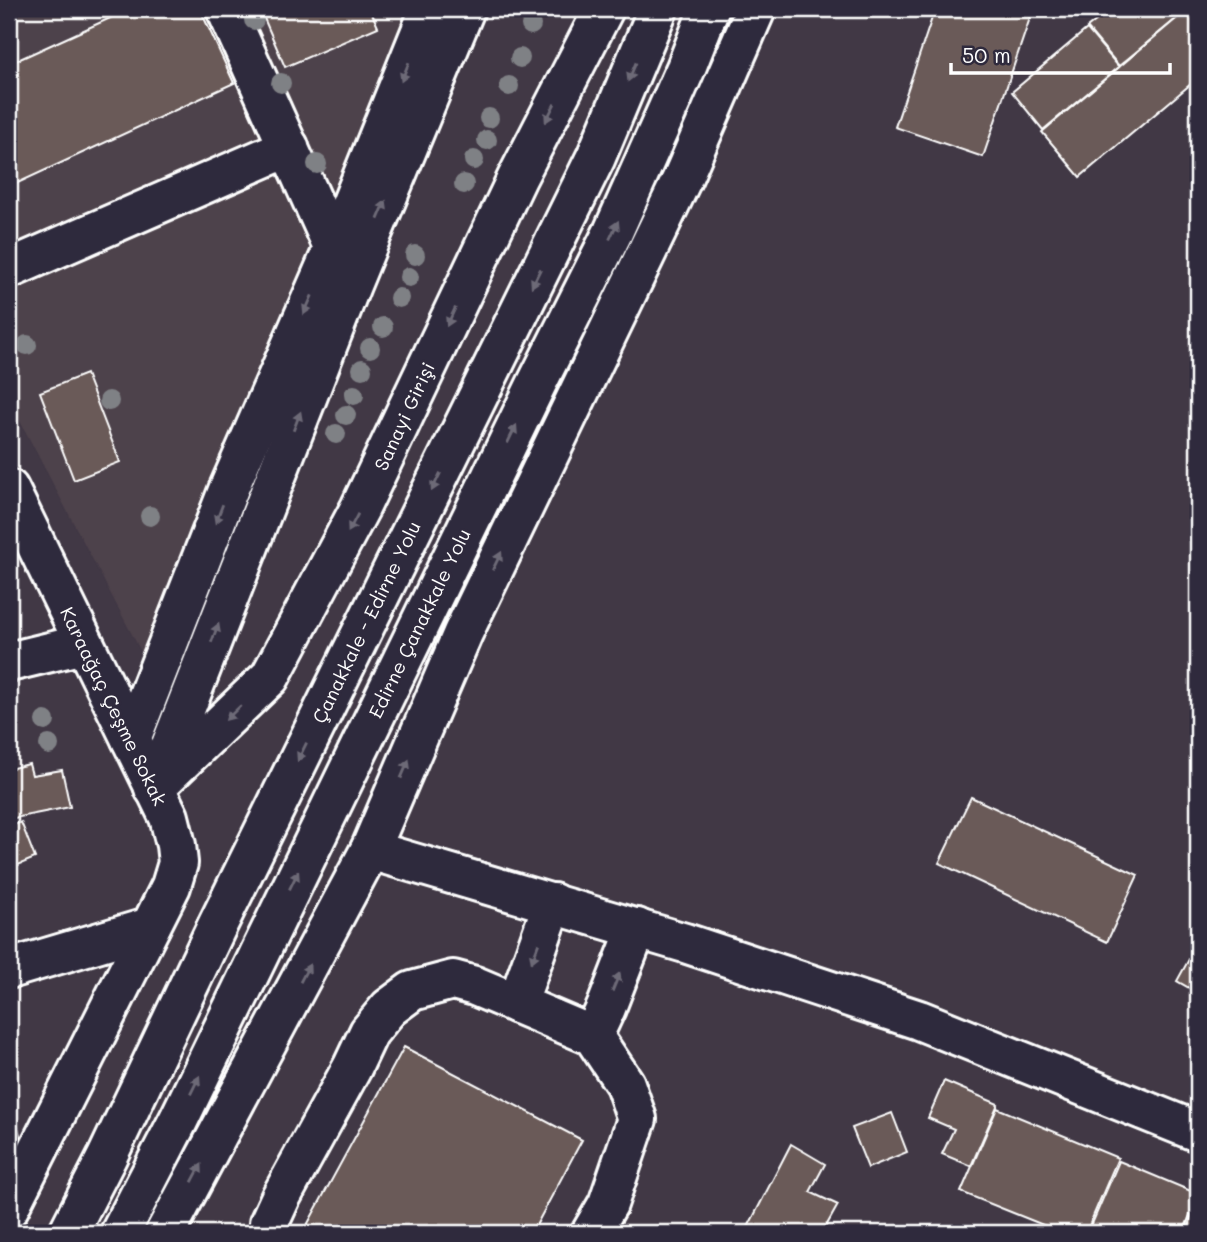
<svg xmlns="http://www.w3.org/2000/svg" width="1207" height="1242" viewBox="0 0 1207 1242" font-family="Mali,sans-serif">
<style>
.built{fill:#4e424b}
.building{fill:#6b5a58;stroke:#fff;stroke-width:2}
.lines{fill:none;stroke-linecap:round;stroke-linejoin:round}
.minor-casing{stroke:#fff;stroke-width:44}
.highway-casing{stroke:#fff;stroke-width:44}
.minor{stroke:#2f2a3d;stroke-width:38}
.highway{stroke:#2f2a3d;stroke-width:38}
.tree{fill:#7f8185}
.oneway{fill:#6d6a77}
.labels{text-anchor:middle;dominant-baseline:central;stroke-width:5;stroke-linejoin:round;paint-order:stroke}
.street-label{font-size:19px;fill:#fff;stroke:#2f2a3d}
</style>
<rect width="100%" height="100%" fill="#413845"/>
<filter id="ink" filterUnits="userSpaceOnUse"><feTurbulence type="fractalNoise" baseFrequency=".0143" numOctaves="2"/><feDisplacementMap in="SourceGraphic" scale="14" xChannelSelector="R" yChannelSelector="G"/><feConvolveMatrix kernelMatrix="1 2 1 2 8 2 1 2 1" color-interpolation-filters="sRGB"/></filter>
<g filter="url(#ink)">
<path class="built" d="M 9,9 L 423,9 L 144,657 L 9,400 Z"/>
<g class="building">
<path d="M 130,9 L 200,9 L 234,83 L 9,187 L 9,64 Z"/>
<path d="M 260,9 L 370,9 L 378,27 L 285,67 Z"/>
<path d="M 935,9 L 1033,9 L 983,157 L 895,127 Z"/>
<path d="M 1111,9 L 1188,9 L 1119,66 L 1087,28 Z"/>
<path d="M 1188,9 L 1198,9 L 1198,78 L 1080,177 L 1042,132 Z"/>
<path d="M 1087,29 L 1119,67 L 1043,130 L 1012,92 Z"/>
<path d="M 86,374 L 120,462 L 74,480 L 40,392 Z"/>
<path d="M 29,764 L 32,775 L 62,770 L 70,807 L 9,819 L 9,769 Z"/>
<path d="M 971,797 L 1138,875 L 1107,942 L 939,863 Z"/>
<path d="M 21,822 L 35,858 L 11,868 L 9,862 L 9,827 Z"/>
<path d="M 1198,943 L 1198,993 L 1177,981 Z"/>
<path d="M 404,1047 L 582,1140 L 532,1233 L 318,1233 L 306,1227 Z"/>
<path d="M 944,1081 L 998,1104 L 971,1166 L 942,1154 L 954,1129 L 928,1118 Z"/>
<path d="M 997,1108 L 1118,1158 L 1086,1233 L 1063,1233 L 961,1192 Z"/>
<path d="M 892,1113 L 907,1152 L 868,1168 L 852,1128 Z"/>
<path d="M 16,1118 L 21,1141 L 9,1144 L 9,1120 Z"/>
<path d="M 791,1144 L 825,1164 L 810,1192 L 838,1205 L 824,1230 L 829,1233 L 745,1233 Z"/>
<path d="M 1119,1161 L 1198,1194 L 1183,1233 L 1088,1233 Z"/>
<path d="M 1197,1203 L 1198,1233 L 1184,1233 Z"/>
</g>
<g class="lines">
<defs>
<g id="minor">
<path d="M 226,9 L 340,262"/>
<path d="M 9,269 L 289,147"/>
<path d="M 9,489 L 169,817 L 176,845 L 178,863 L 171,886 L 9,1208"/>
<path d="M 9,662 L 83,644"/>
<path d="M 131,739 L 229,488 L 334,247 L 430,9"/>
<path d="M 159,776 L 351,285 L 465,9"/>
<path d="M 154,788 L 270,677 L 360,508 L 517,178 L 604,9"/>
<path d="M 370,850 L 685,943 L 919,1020 L 1198,1132"/>
<path d="M 9,969 L 150,927"/>
<path d="M 517,1004 L 553,903"/>
<path d="M 593,1036 L 606,1008 L 637,928"/>
<path d="M 165,1233 L 370,850 L 463,633 L 683,177 L 756,9"/>
<path d="M 271,1233 L 269,1223 L 281,1197 L 352,1068 L 369,1032 L 389,1008 L 412,991 L 453,980 L 475,986 L 593,1036 L 625,1084 L 637,1119 L 608,1204 L 591,1233"/>
</g>
<g id="highway">
<path d="M 68,1233 L 107,1157 L 218,924 L 596,157 L 658,9"/>
<path d="M 120,1233 L 179,1119 L 537,383 L 613,232 L 686,68 L 709,9"/>
</g>
</defs>
<use href="#minor" class="minor-casing"/>
<use href="#highway" class="highway-casing"/>
<use href="#minor" class="minor"/>
<use href="#highway" class="highway"/>
</g>
<g class="tree">
<circle cx="254" cy="20" r="10"/>
<circle cx="531" cy="25" r="10"/>
<circle cx="520" cy="58" r="10"/>
<circle cx="281" cy="83" r="10"/>
<circle cx="509" cy="86" r="10"/>
<circle cx="489" cy="118" r="10"/>
<circle cx="487" cy="140" r="10"/>
<circle cx="474" cy="160" r="10"/>
<circle cx="317" cy="164" r="10"/>
<circle cx="464" cy="184" r="10"/>
<circle cx="415" cy="255" r="10"/>
<circle cx="409" cy="277" r="10"/>
<circle cx="399" cy="298" r="10"/>
<circle cx="383" cy="327" r="10"/>
<circle cx="27" cy="345" r="10"/>
<circle cx="370" cy="348" r="10"/>
<circle cx="362" cy="369" r="10"/>
<circle cx="354" cy="395" r="10"/>
<circle cx="109" cy="401" r="10"/>
<circle cx="346" cy="415" r="10"/>
<circle cx="336" cy="434" r="10"/>
<circle cx="150" cy="516" r="10"/>
<circle cx="45" cy="721" r="10"/>
<circle cx="49" cy="745" r="10"/>
</g>
<defs><path id="oneway-solid" d="M-6-.8H1V-3.2L6.5 0L1 3.2V.8H-6Z" transform="scale(1.75)"/></defs>
<g class="oneway">
<use href="#oneway-solid" transform="translate(405 72) rotate(112)"/>
<use href="#oneway-solid" transform="translate(632 72) rotate(113)"/>
<use href="#oneway-solid" transform="translate(550 113) rotate(117)"/>
<use href="#oneway-solid" transform="translate(382 210) rotate(-67)"/>
<use href="#oneway-solid" transform="translate(614 230) rotate(-65)"/>
<use href="#oneway-solid" transform="translate(536 278) rotate(116)"/>
<use href="#oneway-solid" transform="translate(308 305) rotate(114)"/>
<use href="#oneway-solid" transform="translate(451 317) rotate(115)"/>
<use href="#oneway-solid" transform="translate(297 421) rotate(-69)"/>
<use href="#oneway-solid" transform="translate(512 434) rotate(-64)"/>
<use href="#oneway-solid" transform="translate(436 482) rotate(116)"/>
<use href="#oneway-solid" transform="translate(219 514) rotate(111)"/>
<use href="#oneway-solid" transform="translate(353 523) rotate(118)"/>
<use href="#oneway-solid" transform="translate(497 561) rotate(-64)"/>
<use href="#oneway-solid" transform="translate(215 633) rotate(-69)"/>
<use href="#oneway-solid" transform="translate(233 713) rotate(136)"/>
<use href="#oneway-solid" transform="translate(302 752) rotate(116)"/>
<use href="#oneway-solid" transform="translate(405 769) rotate(-67)"/>
<use href="#oneway-solid" transform="translate(294 880) rotate(-64)"/>
<use href="#oneway-solid" transform="translate(535 953) rotate(111)"/>
<use href="#oneway-solid" transform="translate(305 973) rotate(-62)"/>
<use href="#oneway-solid" transform="translate(616 982) rotate(-68)"/>
<use href="#oneway-solid" transform="translate(195 1085) rotate(-64)"/>
<use href="#oneway-solid" transform="translate(197 1173) rotate(-62)"/>
</g>
</g>
<g class="labels">
<g class="street-label">
<text transform="translate(404 416) rotate(-65)">Sanayi Girişi</text>
<text transform="translate(366 622) rotate(-64)">Çanakkale - Edirne Yolu</text>
<text transform="translate(419 623) rotate(-64)">Edirne Çanakkale Yolu</text>
<text transform="translate(114 706) rotate(64)">Karaağaç Çeşme Sokak</text>
</g>
</g>
<rect width="1207" height="1242" fill="none" stroke="#2f2a3d" stroke-width="35"/>
<rect x="18" y="18" width="1172" height="1207" fill="none" stroke="#fff" stroke-width="2.5" filter="url(#ink)"/>
<path d="M951 63v10h219v-10" fill="none" stroke="#ffffff" stroke-width="3.5"/>
<text x="962" y="63" font-size="21" fill="#ffffff" stroke="#2f2a3d" stroke-width="5" paint-order="stroke">50 m</text>
</svg>
